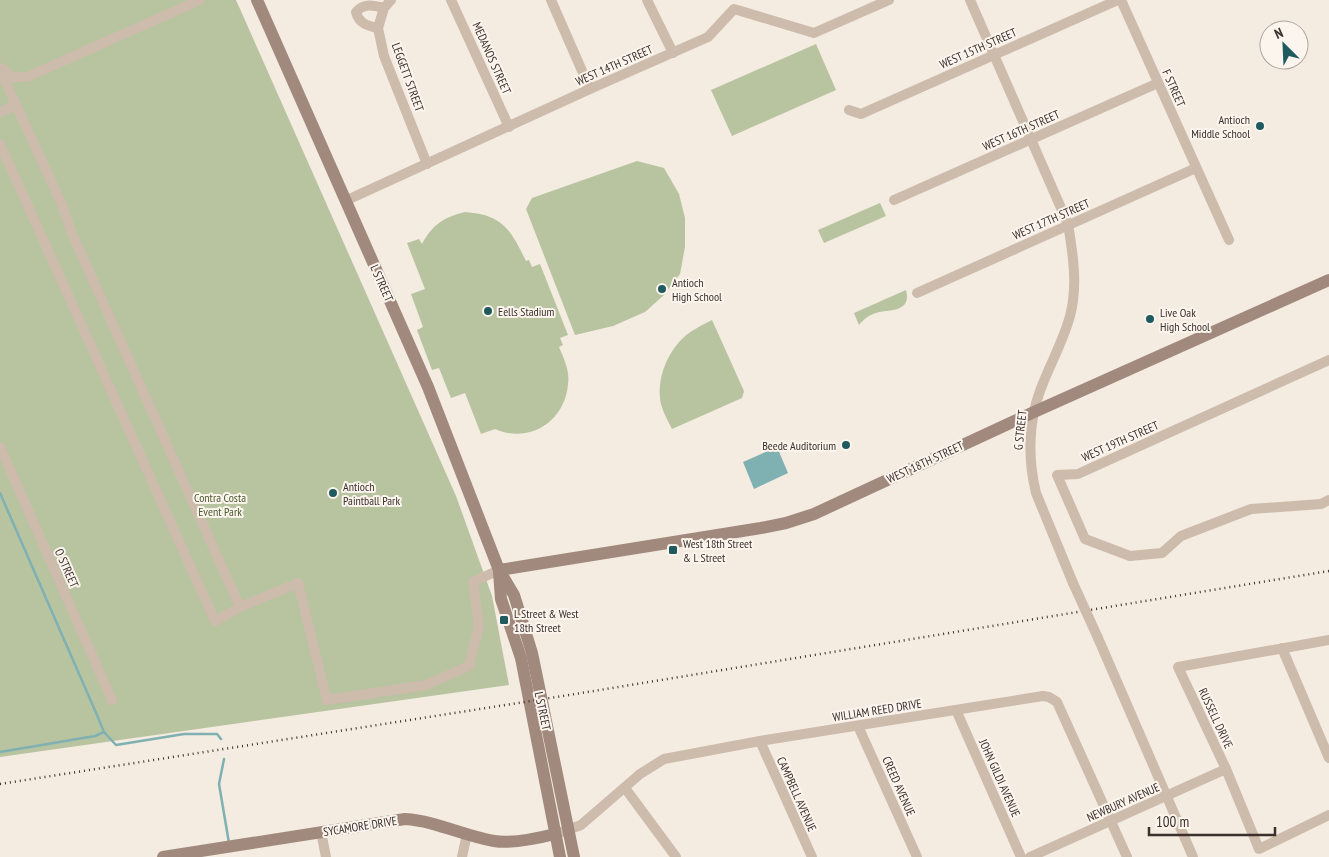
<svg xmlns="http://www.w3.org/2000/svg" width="1329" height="857" viewBox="0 0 1329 857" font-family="'PT Sans Narrow',sans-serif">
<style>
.green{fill:#b8c4a0}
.water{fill:#7fb0b2}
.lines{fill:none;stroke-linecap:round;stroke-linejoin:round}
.stream{stroke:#7fb0b2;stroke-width:2.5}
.street{stroke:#cdbbac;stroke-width:10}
.secondary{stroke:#a18a7d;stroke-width:12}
.rail{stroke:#3b302b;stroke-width:2.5;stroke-dasharray:1 4;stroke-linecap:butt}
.street-bridge{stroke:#cdbbac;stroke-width:10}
.poi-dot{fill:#1f5a5e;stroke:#fbf5ee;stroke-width:2}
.labels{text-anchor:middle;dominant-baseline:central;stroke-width:4;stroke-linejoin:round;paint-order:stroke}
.street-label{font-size:12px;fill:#3b302b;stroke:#fbf5ee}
.poi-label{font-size:12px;fill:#3b302b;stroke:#fbf5ee;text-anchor:start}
.park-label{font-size:12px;fill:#4a5a2e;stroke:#fbf5ee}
</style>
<rect width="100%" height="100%" fill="#f4ebe1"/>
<g class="green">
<path d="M 0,0 L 236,0 L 456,496 L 492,596 L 509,685 L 0,757 Z"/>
<path d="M 816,44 L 836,90 L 732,136 L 711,90 Z"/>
<path d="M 637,161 L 664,168 L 679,194 L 685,218 L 685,247 L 680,274 L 664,295 L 645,312 L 613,326 L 575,335 L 526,209 L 532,198 Z"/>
<path d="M 880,203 L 886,216 L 824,243 L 818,230 Z"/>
<path d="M 465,212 C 503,215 510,229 526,261 L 529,260 L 532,267 L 540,264 L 568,335 L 560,338 L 563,345 L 559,347 C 564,359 570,371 568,384 C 565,422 529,444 495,429 L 481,434 L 465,393 L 451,398 L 439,368 L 432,370 L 417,330 L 423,327 L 411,294 L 425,289 L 407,243 L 419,239 L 422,244 C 432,225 444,217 465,212 Z"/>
<path d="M 906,290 C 912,313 889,309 876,313 C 869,315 864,319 859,325 L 854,313 Z"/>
<path d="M 712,320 L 744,391 L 742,398 L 672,429 C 668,421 663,412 661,404 C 656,381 666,355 682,339 C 690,331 702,325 712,320 Z"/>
</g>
<path class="water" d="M 777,447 L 788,473 L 754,489 L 743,462 Z"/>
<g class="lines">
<g class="stream">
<path d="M 0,493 L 97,715 L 104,732 L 116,745 L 184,734 L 217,734 L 221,739"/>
<path d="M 0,752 L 95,736 L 104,732"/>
<path d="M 224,759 L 219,784 L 229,843"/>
</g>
<g class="street">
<path d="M 391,0 L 384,8 L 378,28 L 384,56 L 427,164"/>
<path d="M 451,0 L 509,127"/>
<path d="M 551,0 L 590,89"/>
<path d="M 647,0 L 673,53"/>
<path d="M 970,0 L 1068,224 C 1073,254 1078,286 1070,316 C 1063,342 1049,366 1040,391 C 1028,423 1028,460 1036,493 L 1073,583"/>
<path d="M 1121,0 L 1229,240"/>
<path d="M 378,28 C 368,26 359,24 356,12 C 364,3 373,5 384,8"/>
<path d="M 2,68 L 12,77 L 27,77 L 200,0"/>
<path d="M 2,74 L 63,207 L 70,229 L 240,607"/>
<path d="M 849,110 L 861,114 L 1118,0"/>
<path d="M 0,112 L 16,105"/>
<path d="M 0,144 L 215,621 L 240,607 L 298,583 L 327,700 L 426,685 L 469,666 L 479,626 L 473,582 L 499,570"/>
<path d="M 894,200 L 1158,83"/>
<path d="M 345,201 L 590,89 L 708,37 L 734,9 L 814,33 L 889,0"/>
<path d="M 917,293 L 1196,168"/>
<path d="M 1329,360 L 1078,474 L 1057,475 L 1085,539 L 1130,556 L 1162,553 L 1181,536 L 1251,509 L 1321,504 L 1329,500"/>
<path d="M 0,447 L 112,700"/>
<path d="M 1098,638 L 1193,857"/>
<path d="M 1329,640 L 1178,667 L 1226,769 L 1259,849 L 1329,815"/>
<path d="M 1282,648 L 1329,758"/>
<path d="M 956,710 L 1021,857"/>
<path d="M 858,726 L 917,857"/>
<path d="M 760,741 L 812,857"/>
<path d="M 625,788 L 676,857"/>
<path d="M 321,832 L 326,857"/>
<path d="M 562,832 L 581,825 L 640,774 L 664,759 L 760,741 L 1043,696 L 1049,697 L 1057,702 L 1127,857"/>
<path d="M 462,857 L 467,834"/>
<path d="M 1030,857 L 1226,769"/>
</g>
<g class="secondary">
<path d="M 257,0 L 428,387 L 499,570 L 514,595 L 532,653 L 574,857"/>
<path d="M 499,570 L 761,528 L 786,523 L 814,514 L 1034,412 L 1329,280"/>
<path d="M 499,572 L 501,599 L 521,658 L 560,857"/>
<path d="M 163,857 L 405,819 C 436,821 464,836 494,841 C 511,844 539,838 555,834"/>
</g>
<path class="rail" d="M 0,784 L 563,696 L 1329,571"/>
<path class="street-bridge" d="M 1073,583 L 1098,638"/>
</g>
<g class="poi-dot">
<circle cx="1260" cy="126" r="5"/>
<circle cx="662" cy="289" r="5"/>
<circle cx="488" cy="311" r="5"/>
<circle cx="1150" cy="319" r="5"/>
<circle cx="846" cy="445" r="5"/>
<circle cx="333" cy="493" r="5"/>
<rect x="668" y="545" width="10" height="10" rx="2.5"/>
<rect x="499" y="615" width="10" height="10" rx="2.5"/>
</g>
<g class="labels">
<g class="street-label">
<text transform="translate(978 48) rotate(-24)">WEST 15TH STREET</text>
<text transform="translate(492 58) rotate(66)">MEDANOS STREET</text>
<text transform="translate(614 65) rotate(-24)">WEST 14TH STREET</text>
<text transform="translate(408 77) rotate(70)">LEGGETT STREET</text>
<text transform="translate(1174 88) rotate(66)">F STREET</text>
<text transform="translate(1021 130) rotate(-24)">WEST 16TH STREET</text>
<text transform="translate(1051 219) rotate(-24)">WEST 17TH STREET</text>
<text transform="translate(382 283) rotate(66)">L STREET</text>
<text transform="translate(1020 430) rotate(-84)">G STREET</text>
<text transform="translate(1120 441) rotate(-24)">WEST 19TH STREET</text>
<text transform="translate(925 462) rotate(-25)">WEST 18TH STREET</text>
<text transform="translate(67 568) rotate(66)">O STREET</text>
<text transform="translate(877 710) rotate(-9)">WILLIAM REED DRIVE</text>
<text transform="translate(543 711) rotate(78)">L STREET</text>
<text transform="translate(1216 718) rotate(65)">RUSSELL DRIVE</text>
<text transform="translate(1000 778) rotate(66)">JOHN GILDI AVENUE</text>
<text transform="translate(899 786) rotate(66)">CREED AVENUE</text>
<text transform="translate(797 794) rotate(66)">CAMPBELL AVENUE</text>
<text transform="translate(1123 802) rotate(-24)">NEWBURY AVENUE</text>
<text transform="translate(360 826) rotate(-9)">SYCAMORE DRIVE</text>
</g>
<g class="poi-label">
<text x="1250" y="119" text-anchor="end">Antioch<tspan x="1250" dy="14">Middle School</tspan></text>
<text x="672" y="282">Antioch<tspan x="672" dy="14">High School</tspan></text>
<text x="498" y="311">Eells Stadium</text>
<text x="1160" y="312">Live Oak<tspan x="1160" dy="14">High School</tspan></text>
<text x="836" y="445" text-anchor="end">Beede Auditorium</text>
<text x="343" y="486">Antioch<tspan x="343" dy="14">Paintball Park</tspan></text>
<text x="683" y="543">West 18th Street<tspan x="683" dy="14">&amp; L Street</tspan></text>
<text x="514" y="613">L Street &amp; West<tspan x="514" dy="14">18th Street</tspan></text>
</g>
<g class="park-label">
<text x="220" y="497">Contra Costa<tspan x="220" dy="14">Event Park</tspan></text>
</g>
</g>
<g transform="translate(1284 45) rotate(336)"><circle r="24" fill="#fbf5ee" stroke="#aea6a0"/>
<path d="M0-4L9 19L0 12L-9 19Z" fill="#1f5a5e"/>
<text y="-8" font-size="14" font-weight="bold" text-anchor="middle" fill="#3b302b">N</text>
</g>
<path d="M1149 827v8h126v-8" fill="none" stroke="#3b302b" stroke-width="2.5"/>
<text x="1156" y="827" font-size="15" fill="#3b302b" stroke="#fbf5ee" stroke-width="4" paint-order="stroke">100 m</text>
</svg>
